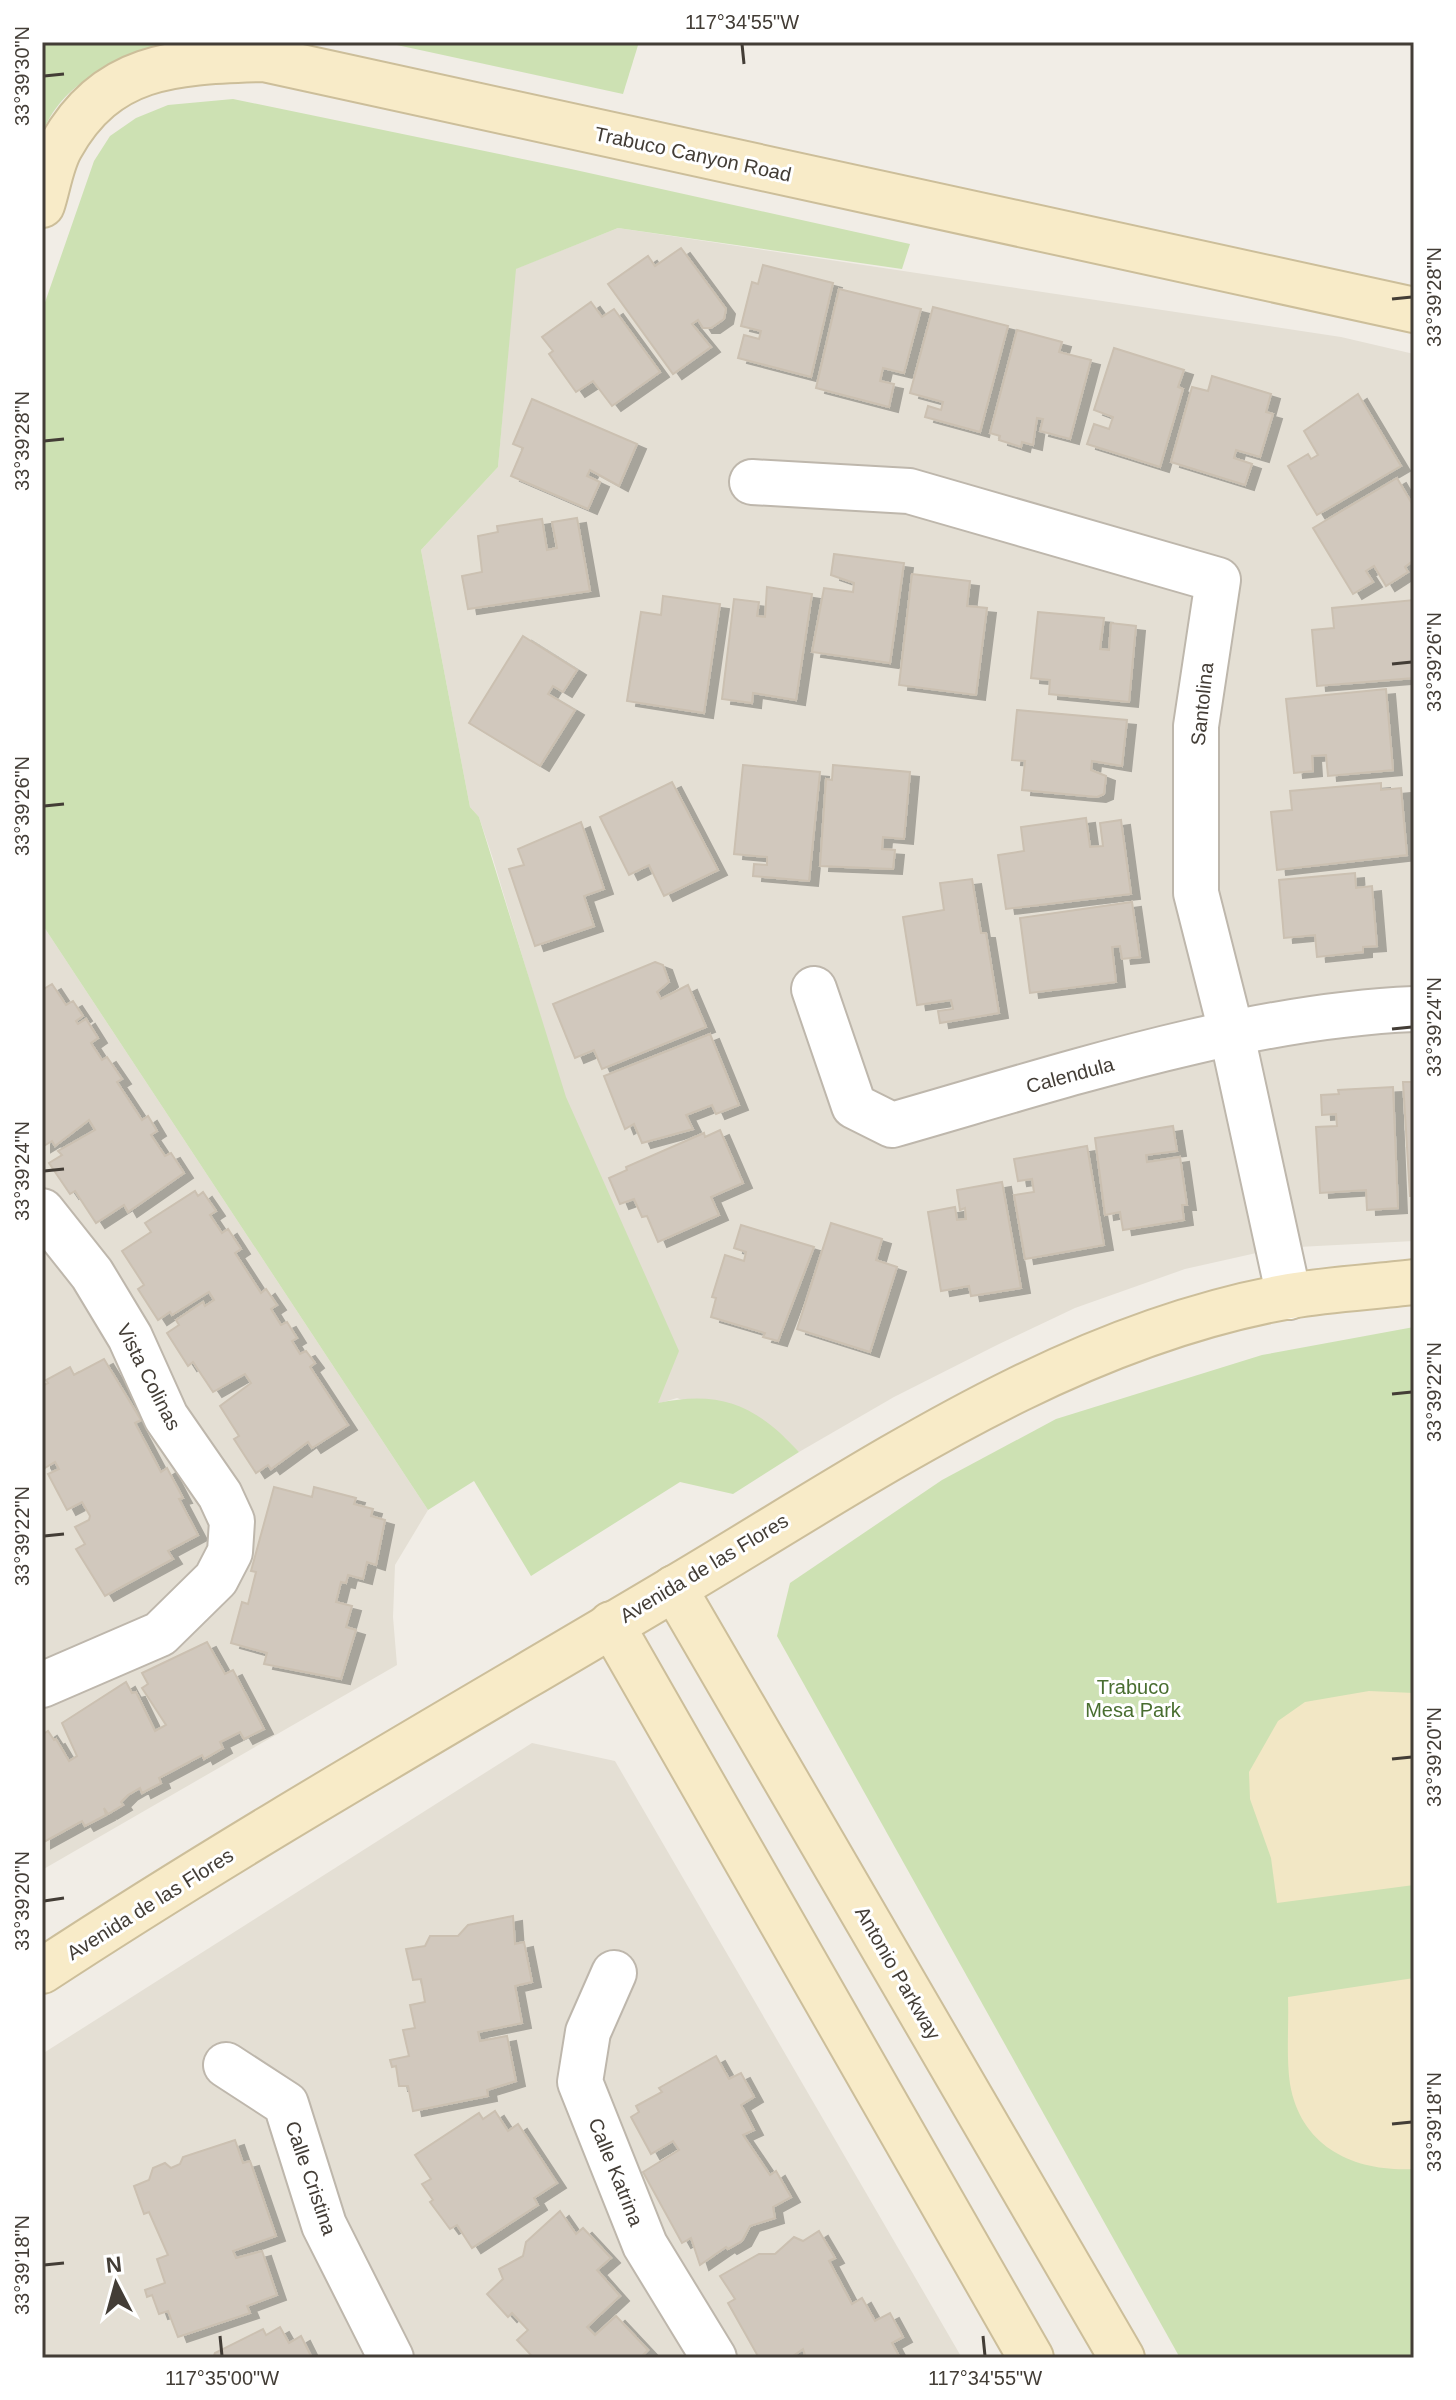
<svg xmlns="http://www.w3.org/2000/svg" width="1456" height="2400" viewBox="0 0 1456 2400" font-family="Helvetica,sans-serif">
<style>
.residential{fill:#e4dfd4}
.green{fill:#cde1b3}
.sand{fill:#f2e7c5}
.building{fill:#d1c8bd;stroke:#cbc0b1;stroke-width:2;filter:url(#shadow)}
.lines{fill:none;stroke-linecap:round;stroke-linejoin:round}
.street-casing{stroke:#beb7ac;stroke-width:48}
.secondary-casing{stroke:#ccbe9a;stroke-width:48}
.street{stroke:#fff;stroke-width:44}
.secondary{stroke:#f8ebc8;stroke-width:44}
.ticks{fill:none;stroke:#433d36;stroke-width:3}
.labels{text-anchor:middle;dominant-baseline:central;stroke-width:6;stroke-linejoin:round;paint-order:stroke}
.street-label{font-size:20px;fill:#433d36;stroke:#fff}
.park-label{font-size:20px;fill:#496e30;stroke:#fff}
.neatline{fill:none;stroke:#433d36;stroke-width:3}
.ticks-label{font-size:20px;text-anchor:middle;fill:#433d36}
</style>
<defs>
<filter id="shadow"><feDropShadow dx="9" dy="5" stdDeviation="0" flood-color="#0004"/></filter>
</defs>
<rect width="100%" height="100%" fill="#f1ede6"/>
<g class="residential">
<path d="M 618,228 L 1341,337 L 1414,354 L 1414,1241 L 1279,1248 L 1185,1269 L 1075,1308 L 997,1345 L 894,1397 L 799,1452 L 785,1438 L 677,1398 L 657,1404 L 493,859 L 479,817 L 470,807 L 421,550 L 498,467 L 515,269 Z"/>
<path d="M 42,924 L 428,1510 L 395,1565 L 393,1617 L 397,1665 L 42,1870 Z"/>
<path d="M 532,1743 L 615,1761 L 962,2358 L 42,2358 L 42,2054 Z"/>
</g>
<g class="green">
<path d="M 42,42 L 170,42 C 119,58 59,82 42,136 Z"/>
<path d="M 383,42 L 639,42 L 623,94 Z"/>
<path d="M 233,99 L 571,169 L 910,244 L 902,269 L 618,228 L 516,269 L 498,467 L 421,550 L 470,807 L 479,817 L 566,1097 L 679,1351 L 658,1403 C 720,1390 756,1405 799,1452 L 733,1494 L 680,1482 L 531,1576 L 474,1481 L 428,1510 L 42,924 L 42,311 L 94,161 L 110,136 L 136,118 L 168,105 Z"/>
<path d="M 1414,1327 L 1414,2358 L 1180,2358 L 777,1636 L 790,1583 L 942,1480 L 1056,1419 L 1262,1355 Z"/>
</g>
<g class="sand">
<path d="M 1369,1691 L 1414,1693 L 1414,1885 L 1277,1903 L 1271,1858 L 1250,1799 L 1249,1772 L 1278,1721 L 1305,1702 Z"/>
<path d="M 1414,1978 L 1414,2169 C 1355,2172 1301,2148 1290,2084 C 1286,2056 1289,2025 1288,1997 Z"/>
</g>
<g class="building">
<path d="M 681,248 L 726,309 L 724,319 L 711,328 L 703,328 L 698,320 L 692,324 L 711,347 L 673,374 L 608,284 L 648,256 L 655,266 Z"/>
<path d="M 763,265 L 833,283 L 811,377 L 738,358 L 744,335 L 759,339 L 761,331 L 741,326 L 752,282 L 758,284 Z"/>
<path d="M 839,289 L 921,309 L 904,373 L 883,368 L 880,381 L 894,384 L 889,407 L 816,388 Z"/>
<path d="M 591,302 L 602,317 L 614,309 L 660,372 L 612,406 L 593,381 L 576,392 L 549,354 L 553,351 L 542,337 Z"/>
<path d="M 933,307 L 1008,326 L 980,432 L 925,417 L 928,406 L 941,410 L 943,402 L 910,393 Z"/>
<path d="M 1017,330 L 1062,342 L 1059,352 L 1091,360 L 1070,439 L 1040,431 L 1043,419 L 1037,418 L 1033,445 L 1022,442 L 1021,447 L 999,440 L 1000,436 L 990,433 Z"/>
<path d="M 1114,348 L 1184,370 L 1178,387 L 1183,389 L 1160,467 L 1087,444 L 1094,424 L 1109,429 L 1113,417 L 1094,410 Z"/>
<path d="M 1212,376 L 1271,394 L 1266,412 L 1273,414 L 1260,457 L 1236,450 L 1234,458 L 1252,464 L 1245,485 L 1171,462 L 1192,387 L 1208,391 Z"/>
<path d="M 1358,394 L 1401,466 L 1317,515 L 1288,466 L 1308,454 L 1311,459 L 1318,455 L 1304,431 Z"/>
<path d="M 532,399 L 637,444 L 619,486 L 590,470 L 587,476 L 600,482 L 588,509 L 511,476 L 523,448 L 513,444 Z"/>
<path d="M 1397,478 L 1414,507 L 1414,560 L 1405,567 L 1408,572 L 1386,586 L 1374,566 L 1366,571 L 1373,582 L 1353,594 L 1313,528 Z"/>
<path d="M 577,518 L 590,591 L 468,609 L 462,576 L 482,572 L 478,536 L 498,532 L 497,526 L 542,519 L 547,550 L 557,548 L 552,522 Z"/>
<path d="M 834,554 L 904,563 L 890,663 L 812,652 L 824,588 L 853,592 L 854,583 L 831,575 Z"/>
<path d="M 912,574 L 970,581 L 967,606 L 987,608 L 976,695 L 899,685 Z"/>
<path d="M 767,587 L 812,594 L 796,700 L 753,693 L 752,703 L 722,699 L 734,599 L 759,602 L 757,616 L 765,617 Z"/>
<path d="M 663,596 L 720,604 L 704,713 L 627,701 L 641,612 L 661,615 Z"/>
<path d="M 1414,600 L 1414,678 L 1317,686 L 1312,630 L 1334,628 L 1332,608 Z"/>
<path d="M 1038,612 L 1104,618 L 1100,649 L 1109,650 L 1111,623 L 1136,626 L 1129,702 L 1049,694 L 1050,680 L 1031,678 Z"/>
<path d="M 523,636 L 577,670 L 563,692 L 553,686 L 548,694 L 575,710 L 540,766 L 469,723 Z"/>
<path d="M 1386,689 L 1393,770 L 1328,776 L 1326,755 L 1312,756 L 1313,771 L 1294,773 L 1286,699 Z"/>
<path d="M 1017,710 L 1127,720 L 1122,766 L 1092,761 L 1091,770 L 1106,776 L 1104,794 L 1097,797 L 1022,790 L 1025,761 L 1012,760 Z"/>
<path d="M 743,765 L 820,772 L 809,881 L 753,876 L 754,864 L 767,865 L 767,857 L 734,854 Z"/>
<path d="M 833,765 L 910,772 L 904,839 L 883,837 L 882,849 L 895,850 L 893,869 L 820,866 L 826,779 L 832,780 Z"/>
<path d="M 672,782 L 718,870 L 664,896 L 649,865 L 629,875 L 600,817 Z"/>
<path d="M 1381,783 L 1381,790 L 1401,788 L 1407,855 L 1277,870 L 1271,812 L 1292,810 L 1290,791 Z"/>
<path d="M 1086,818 L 1090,847 L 1103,846 L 1100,823 L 1121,820 L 1131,894 L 1006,909 L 998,855 L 1024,851 L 1021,827 Z"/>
<path d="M 581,822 L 604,889 L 584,896 L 594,926 L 535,946 L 509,869 L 524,865 L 518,849 Z"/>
<path d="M 1355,873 L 1356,888 L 1372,886 L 1377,946 L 1363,947 L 1363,952 L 1317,957 L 1315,935 L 1284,938 L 1279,880 Z"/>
<path d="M 972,879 L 981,933 L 986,933 L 999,1013 L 940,1023 L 938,1011 L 953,1009 L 951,1000 L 917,1005 L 903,917 L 944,910 L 940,883 Z"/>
<path d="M 1132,902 L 1140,957 L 1122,959 L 1120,946 L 1112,947 L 1116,982 L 1030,993 L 1020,918 Z"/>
<path d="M 655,962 L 663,965 L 669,982 L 657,992 L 661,999 L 688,985 L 706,1027 L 602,1069 L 594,1050 L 575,1058 L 553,1004 Z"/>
<path d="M 52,984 L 66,1005 L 73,1001 L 83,1016 L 76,1021 L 78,1024 L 86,1019 L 98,1038 L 91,1043 L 102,1060 L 107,1057 L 122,1079 L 117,1082 L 142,1120 L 148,1116 L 157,1131 L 151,1135 L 165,1156 L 171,1153 L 184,1173 L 128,1212 L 124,1205 L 96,1223 L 75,1191 L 70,1194 L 49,1163 L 62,1155 L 58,1151 L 95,1130 L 89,1120 L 55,1146 L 52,1141 L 42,1147 L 42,990 Z"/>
<path d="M 710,1034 L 739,1105 L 716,1114 L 712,1105 L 686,1115 L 693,1129 L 642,1143 L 634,1124 L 625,1129 L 604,1076 Z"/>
<path d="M 1403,1082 L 1414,1082 L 1414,1196 L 1410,1196 Z"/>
<path d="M 1393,1087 L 1398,1208 L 1367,1210 L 1366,1190 L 1320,1193 L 1316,1127 L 1337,1126 L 1336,1114 L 1322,1115 L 1321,1095 L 1339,1094 L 1338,1090 Z"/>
<path d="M 1173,1126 L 1177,1151 L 1146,1155 L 1147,1162 L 1180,1157 L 1187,1205 L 1182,1205 L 1184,1220 L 1123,1230 L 1120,1212 L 1105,1215 L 1095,1138 Z"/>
<path d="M 720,1130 L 743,1183 L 711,1197 L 719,1215 L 658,1242 L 647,1216 L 642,1217 L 634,1199 L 620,1204 L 609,1178 L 627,1170 L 626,1167 L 704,1133 L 705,1137 Z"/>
<path d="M 1087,1146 L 1104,1245 L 1025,1259 L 1014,1195 L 1034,1192 L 1032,1179 L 1018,1181 L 1014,1159 Z"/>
<path d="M 1002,1182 L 1021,1288 L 971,1296 L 969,1286 L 941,1291 L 928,1212 L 955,1207 L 957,1220 L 966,1219 L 965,1208 L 960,1210 L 957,1190 Z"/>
<path d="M 195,1191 L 198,1196 L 203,1192 L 216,1211 L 210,1215 L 222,1233 L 228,1229 L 241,1249 L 235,1253 L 261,1293 L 266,1289 L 277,1305 L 271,1309 L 281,1325 L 287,1322 L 297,1338 L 292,1341 L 300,1354 L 306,1351 L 315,1363 L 310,1367 L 348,1425 L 312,1448 L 308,1442 L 271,1469 L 268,1465 L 256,1473 L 234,1439 L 239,1436 L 220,1406 L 251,1383 L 245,1374 L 213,1392 L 193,1362 L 188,1366 L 167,1333 L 179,1325 L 176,1320 L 203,1302 L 205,1306 L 214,1300 L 209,1292 L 172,1315 L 170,1312 L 158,1320 L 138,1289 L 144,1285 L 122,1251 L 151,1232 L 145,1223 Z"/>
<path d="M 831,1223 L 882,1239 L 876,1260 L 897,1267 L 870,1352 L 797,1329 Z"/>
<path d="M 741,1225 L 814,1247 L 778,1341 L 763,1337 L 765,1333 L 711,1317 L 716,1298 L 712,1297 L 725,1255 L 744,1261 L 746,1252 L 734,1248 Z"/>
<path d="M 104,1359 L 141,1420 L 135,1423 L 161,1472 L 167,1468 L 183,1498 L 179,1499 L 198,1535 L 168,1551 L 173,1559 L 105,1596 L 76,1549 L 85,1544 L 75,1527 L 89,1520 L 90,1516 L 82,1502 L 67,1510 L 48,1474 L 59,1469 L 55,1462 L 45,1468 L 42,1463 L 42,1386 L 48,1383 L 46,1380 L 70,1367 L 74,1375 Z"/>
<path d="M 274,1487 L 312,1497 L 314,1487 L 356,1498 L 354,1504 L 373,1509 L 371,1516 L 385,1520 L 376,1565 L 367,1562 L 363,1579 L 348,1575 L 346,1583 L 341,1582 L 336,1602 L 352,1606 L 346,1627 L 356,1630 L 341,1679 L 264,1664 L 267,1653 L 231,1643 L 242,1602 L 248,1604 L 256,1572 L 251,1571 Z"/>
<path d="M 207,1642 L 225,1674 L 233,1670 L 264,1729 L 244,1739 L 240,1732 L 220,1742 L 223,1748 L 204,1759 L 202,1755 L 159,1778 L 161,1783 L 142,1793 L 140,1788 L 128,1795 L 121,1802 L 123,1805 L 108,1814 L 104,1808 L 106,1815 L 85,1826 L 82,1821 L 42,1843 L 42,1735 L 48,1731 L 54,1740 L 56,1739 L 69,1761 L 77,1756 L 62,1723 L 126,1682 L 132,1693 L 136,1692 L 155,1731 L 166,1725 L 142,1688 L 148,1684 L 142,1673 Z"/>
<path d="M 513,1916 L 515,1944 L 524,1942 L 532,1982 L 515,1986 L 522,2023 L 478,2032 L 480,2041 L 507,2036 L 516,2081 L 487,2090 L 488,2096 L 413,2111 L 408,2086 L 399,2086 L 396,2066 L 392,2067 L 390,2060 L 409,2056 L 403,2030 L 415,2028 L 410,2005 L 425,2002 L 421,1979 L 413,1980 L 406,1949 L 425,1946 L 430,1936 L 458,1936 L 468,1925 Z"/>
<path d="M 716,2056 L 729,2079 L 741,2073 L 754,2097 L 741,2105 L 754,2130 L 743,2135 L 770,2175 L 776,2171 L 791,2197 L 773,2207 L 775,2218 L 750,2226 L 742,2241 L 728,2249 L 726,2247 L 700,2265 L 691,2238 L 682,2243 L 643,2172 L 679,2150 L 673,2141 L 651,2154 L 631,2117 L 639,2112 L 636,2106 L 662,2092 L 659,2088 Z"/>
<path d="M 495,2111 L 508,2131 L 518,2124 L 557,2183 L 534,2198 L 538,2205 L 472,2248 L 457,2225 L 450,2229 L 430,2202 L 433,2200 L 422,2184 L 431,2179 L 415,2155 L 479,2113 L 483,2119 Z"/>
<path d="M 235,2140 L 243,2163 L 250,2161 L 276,2236 L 233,2251 L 236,2258 L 262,2251 L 277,2295 L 247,2306 L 250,2313 L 178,2337 L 168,2311 L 159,2314 L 152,2295 L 147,2297 L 145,2290 L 165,2283 L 157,2259 L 168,2255 L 149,2212 L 144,2214 L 134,2186 L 149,2180 L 153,2168 L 165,2163 L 171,2168 L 180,2164 L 183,2157 Z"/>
<path d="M 560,2211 L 576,2234 L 583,2228 L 611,2258 L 597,2270 L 620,2296 L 587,2327 L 595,2335 L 616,2316 L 648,2350 L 640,2358 L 529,2358 L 531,2355 L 517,2340 L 528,2330 L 512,2313 L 508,2317 L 487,2294 L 503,2279 L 499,2269 L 523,2256 L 526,2242 Z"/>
<path d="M 819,2231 L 835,2258 L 829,2261 L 852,2304 L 862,2298 L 875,2321 L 890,2313 L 903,2337 L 892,2343 L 900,2358 L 806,2358 L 803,2349 L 790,2358 L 759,2358 L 728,2303 L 735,2299 L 720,2276 L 759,2254 L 775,2254 L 794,2237 L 803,2241 Z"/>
<path d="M 280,2327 L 289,2343 L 301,2336 L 312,2358 L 213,2358 L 215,2353 L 263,2329 L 266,2335 Z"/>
</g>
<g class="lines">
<defs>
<g id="street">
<path d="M 752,482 L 909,491 L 1218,580 L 1196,726 L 1196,893 L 1232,1035 L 1289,1297"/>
<path d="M 814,989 L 854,1106 L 892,1125 C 1057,1078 1242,1016 1414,1009"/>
<path d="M 42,1211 L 92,1274 L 130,1337 L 166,1417 L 220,1495 L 232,1521 L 230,1552 L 216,1579 L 160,1634 L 42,1685"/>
<path d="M 614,1973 L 588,2032 L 580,2082 L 645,2245 L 714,2358"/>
<path d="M 226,2065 L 286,2104 L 324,2225 L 391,2358"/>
</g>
<g id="secondary">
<path d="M 42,205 C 48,187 51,163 61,146 C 108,62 177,62 264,59 L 1414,310"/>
<path d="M 674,1588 L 1122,2358"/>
<path d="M 611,1624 L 1031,2358"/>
<path d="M 42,1971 C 248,1836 463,1714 675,1588 C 869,1473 1063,1336 1290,1296 C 1331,1289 1373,1287 1414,1282"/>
</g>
</defs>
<use href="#street" class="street-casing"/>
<use href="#secondary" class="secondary-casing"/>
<use href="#street" class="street"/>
<use href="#secondary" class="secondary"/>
</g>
<path class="ticks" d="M 742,44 L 744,64M 44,76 L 64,74M 1392,299 L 1412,297M 44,441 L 64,439M 1392,664 L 1412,662M 44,806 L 64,804M 1392,1029 L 1412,1027M 44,1171 L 64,1169M 1392,1394 L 1412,1392M 44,1536 L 64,1534M 1392,1759 L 1412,1757M 44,1901 L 64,1898M 1392,2124 L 1412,2122M 44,2265 L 64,2263M 220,2336 L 222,2356M 983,2336 L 985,2356"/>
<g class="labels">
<g class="street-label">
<text transform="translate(693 154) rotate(12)">Trabuco Canyon Road</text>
<text transform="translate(1202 704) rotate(-84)">Santolina</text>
<text transform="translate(1070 1075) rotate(-15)">Calendula</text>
<text transform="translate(149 1377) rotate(63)">Vista Colinas</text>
<text transform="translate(704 1568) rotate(-31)">Avenida de las Flores</text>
<text transform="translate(150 1904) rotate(-32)">Avenida de las Flores</text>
<text transform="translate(898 1973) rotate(60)">Antonio Parkway</text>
<text transform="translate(616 2172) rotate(68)">Calle Katrina</text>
<text transform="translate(311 2178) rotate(71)">Calle Cristina</text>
</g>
<g class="park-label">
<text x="1133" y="1687">Trabuco<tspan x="1133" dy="23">Mesa Park</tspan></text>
</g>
</g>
<rect width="1456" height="2400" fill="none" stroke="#ffffff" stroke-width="88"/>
<g transform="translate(116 2284) rotate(354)" stroke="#ffffff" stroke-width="6" paint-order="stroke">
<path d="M0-6L14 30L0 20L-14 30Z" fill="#433d36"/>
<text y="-12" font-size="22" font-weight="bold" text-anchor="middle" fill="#433d36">N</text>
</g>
<rect x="44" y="44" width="1368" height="2312" class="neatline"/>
<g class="ticks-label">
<text x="742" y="29">117°34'55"W</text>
<text transform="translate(22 76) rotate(-90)" y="7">33°39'30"N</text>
<text transform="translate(1434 297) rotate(-90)" y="7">33°39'28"N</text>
<text transform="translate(22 441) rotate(-90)" y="7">33°39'28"N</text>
<text transform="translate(1434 662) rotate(-90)" y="7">33°39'26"N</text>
<text transform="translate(22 806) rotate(-90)" y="7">33°39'26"N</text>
<text transform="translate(1434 1027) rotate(-90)" y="7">33°39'24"N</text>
<text transform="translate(22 1171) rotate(-90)" y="7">33°39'24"N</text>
<text transform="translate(1434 1392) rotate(-90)" y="7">33°39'22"N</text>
<text transform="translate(22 1536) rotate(-90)" y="7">33°39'22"N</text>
<text transform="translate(1434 1757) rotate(-90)" y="7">33°39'20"N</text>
<text transform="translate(22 1901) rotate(-90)" y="7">33°39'20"N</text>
<text transform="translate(1434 2122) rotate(-90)" y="7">33°39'18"N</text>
<text transform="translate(22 2265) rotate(-90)" y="7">33°39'18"N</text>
<text x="222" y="2385">117°35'00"W</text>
<text x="985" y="2385">117°34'55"W</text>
</g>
</svg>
